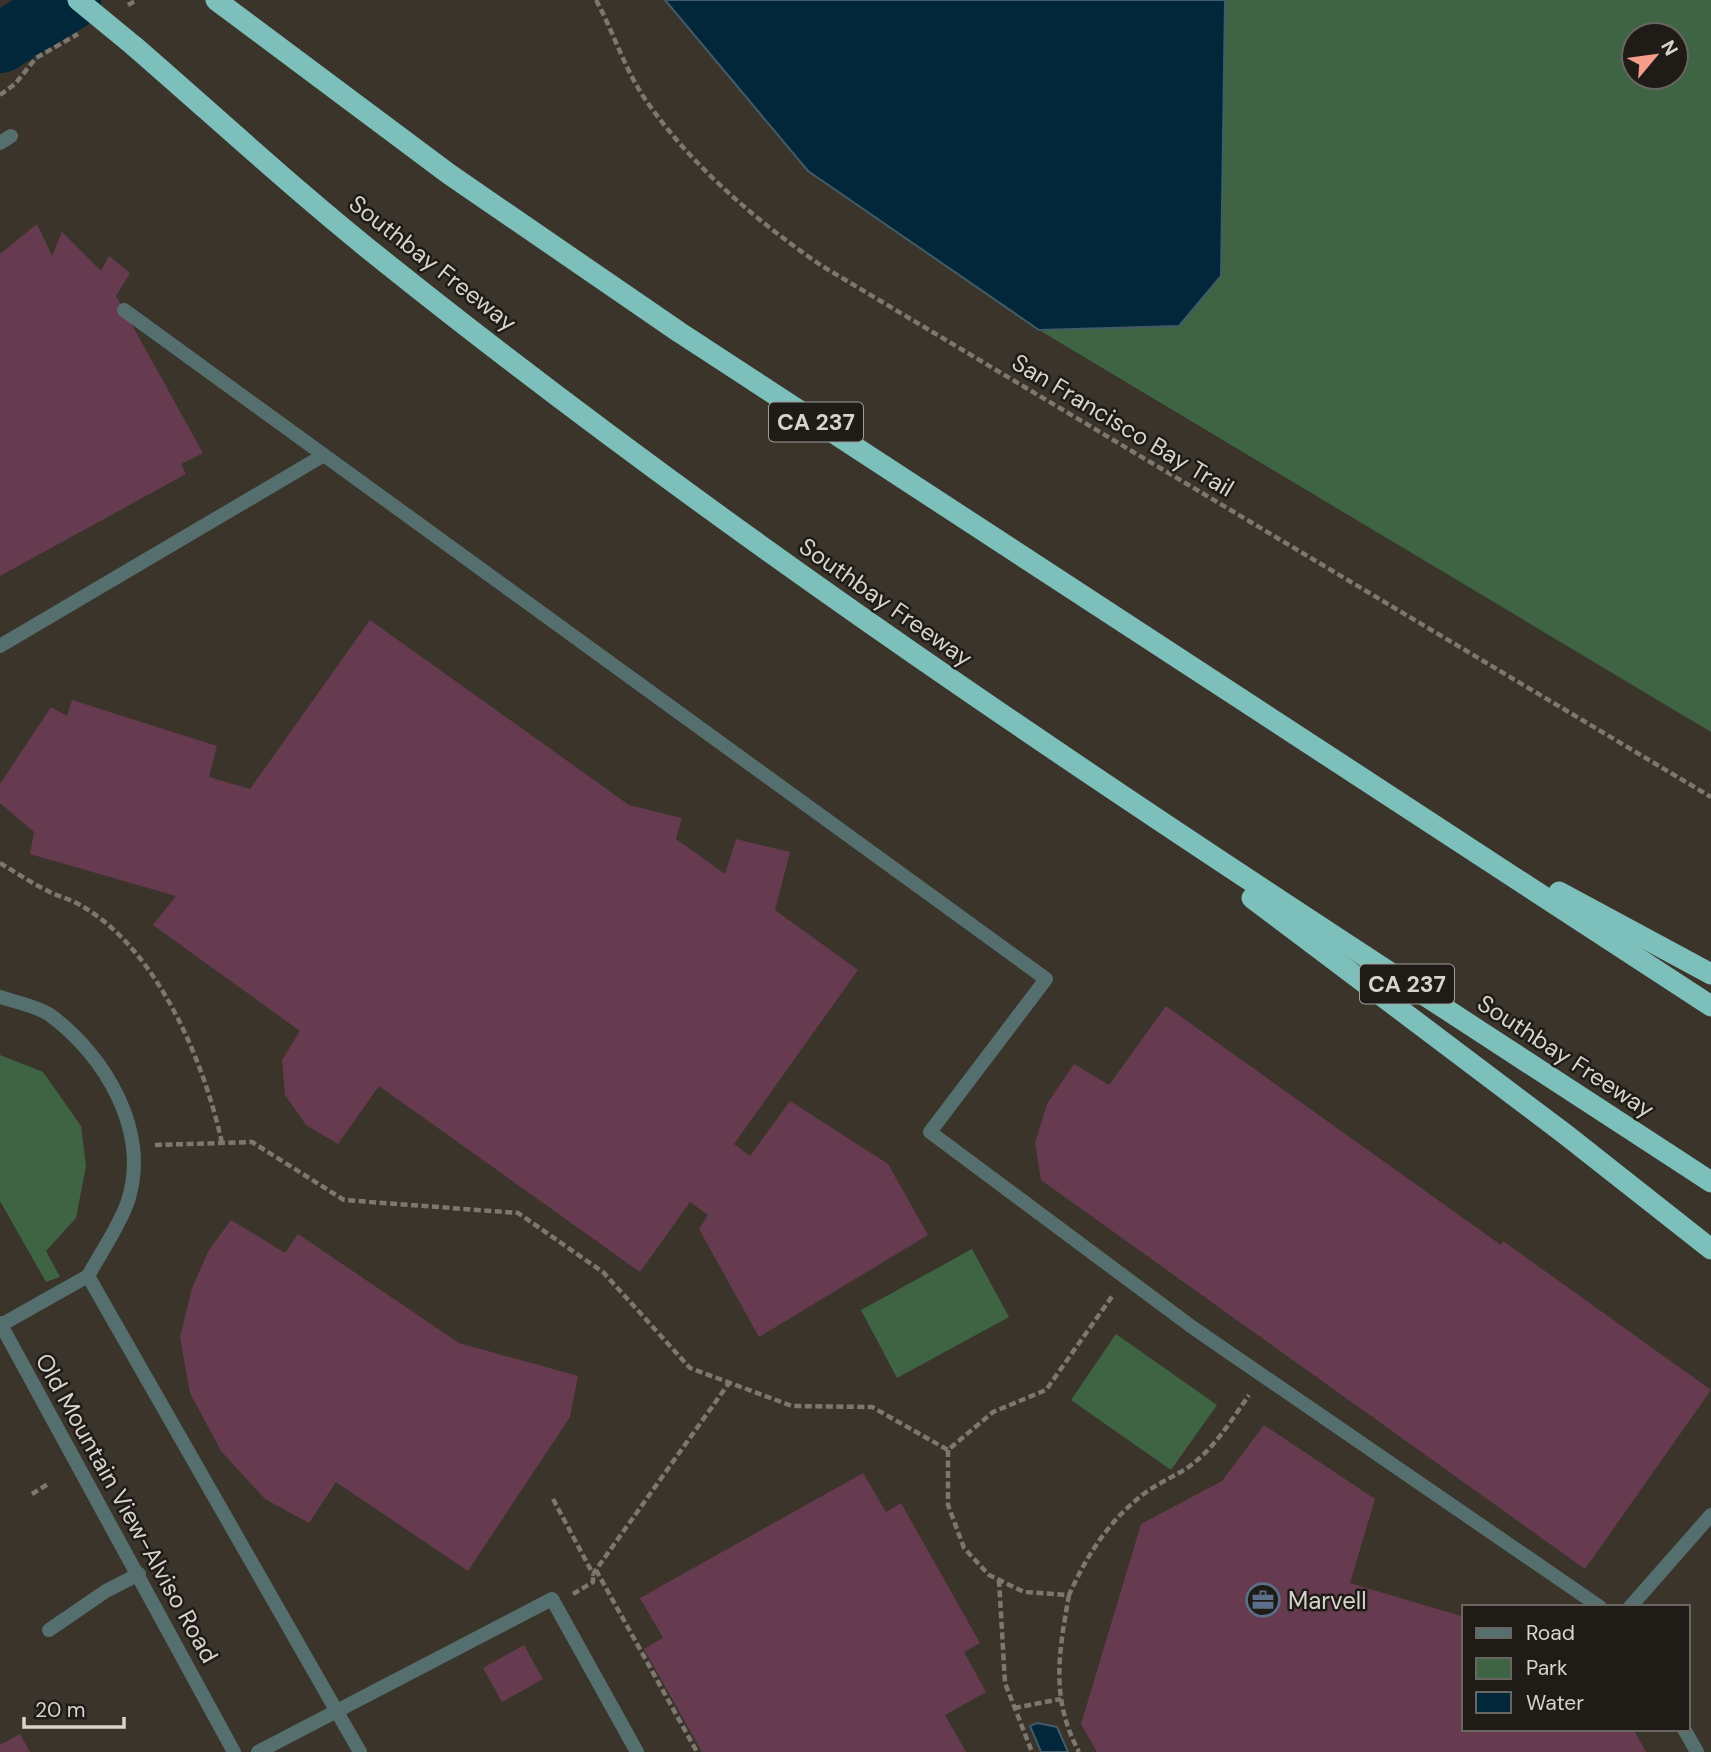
<svg xmlns="http://www.w3.org/2000/svg" width="1711" height="1752" viewBox="0 0 1711 1752" font-family="'DM Sans',sans-serif">
<style>
.green{fill:#3e6443;fill-rule:evenodd}
.water{fill:#02273b;stroke:#425b67;stroke-width:2}
.lines{fill:none;stroke-linecap:round;stroke-linejoin:round}
.river{stroke:#02273b;stroke-width:60}
.building{fill:#673b4f}
.path{stroke:#7c776f;stroke-width:4.5;stroke-dasharray:7 3.5;stroke-linecap:butt}
.service{stroke:#556f6e;stroke-width:14}
.tertiary{stroke:#556f6e;stroke-width:14}
.motorway{stroke:#7cbfbb;stroke-width:21}
.motorway-bridge{stroke:#7cbfbb;stroke-width:21}
.labels{text-anchor:middle;dominant-baseline:central;stroke-width:5;stroke-linejoin:round;paint-order:stroke}
.shield{fill:#1f1c18;stroke:#a09c97;stroke-width:2}
.shield-label{font-size:23px;font-weight:bold;fill:#d7d3cd}
.street-label{font-size:24px;fill:#d7d3cd;stroke:#1f1c18}
.poi-label{font-size:24px;fill:#d7d3cd;stroke:#1f1c18;text-anchor:start}
</style>
<rect width="100%" height="100%" fill="#3a342a"/>
<g class="green">
<path d="M 665,0 L 1711,0 L 1711,732 L 1039,330 L 808,171 ZM 1634,35 L 1676,35 L 1676,77 L 1634,77 Z"/>
<path d="M 0,1055 L 43,1072 L 81,1126 L 86,1166 L 76,1218 L 46,1251 L 60,1277 L 46,1282 L 0,1201 Z"/>
<path d="M 972,1249 L 1009,1317 L 897,1378 L 861,1310 Z"/>
<path d="M 1116,1334 L 1217,1405 L 1171,1470 L 1071,1400 Z"/>
</g>
<g class="water">
<path d="M 665,0 L 1225,0 L 1221,276 L 1179,326 L 1039,330 L 808,171 Z"/>
<path d="M 1037,1723 L 1057,1727 L 1068,1752 L 1041,1752 L 1030,1726 Z"/>
</g>
<g class="lines">
<path class="river" d="M 0,43 L 71,0"/>
</g>
<g class="building">
<path d="M 37,224 L 52,256 L 62,232 L 101,271 L 109,256 L 130,273 L 116,296 L 203,453 L 181,464 L 186,474 L 0,576 L 0,254 Z"/>
<path d="M 370,620 L 629,805 L 682,818 L 676,839 L 725,874 L 736,839 L 790,852 L 775,910 L 858,970 L 734,1144 L 750,1156 L 790,1101 L 888,1164 L 928,1235 L 759,1337 L 699,1229 L 708,1215 L 690,1202 L 640,1272 L 379,1086 L 338,1144 L 306,1125 L 285,1095 L 282,1060 L 300,1031 L 153,925 L 176,896 L 30,854 L 34,832 L 0,803 L 0,784 L 51,707 L 67,716 L 72,700 L 217,746 L 209,777 L 250,789 Z"/>
<path d="M 1166,1006 L 1501,1245 L 1503,1241 L 1711,1390 L 1585,1569 L 1041,1180 L 1035,1143 L 1047,1104 L 1074,1064 L 1109,1085 Z"/>
<path d="M 231,1220 L 285,1253 L 298,1234 L 459,1343 L 578,1376 L 570,1417 L 468,1571 L 336,1482 L 309,1523 L 265,1499 L 221,1451 L 190,1393 L 180,1337 L 192,1288 L 209,1250 Z"/>
<path d="M 1264,1425 L 1375,1499 L 1350,1583 L 1464,1617 L 1464,1729 L 1633,1729 L 1646,1752 L 1097,1752 L 1081,1724 L 1141,1524 L 1222,1481 Z"/>
<path d="M 863,1473 L 886,1512 L 901,1503 L 980,1643 L 964,1652 L 986,1692 L 945,1715 L 966,1752 L 702,1752 L 644,1649 L 663,1638 L 640,1598 Z"/>
<path d="M 524,1645 L 543,1679 L 502,1702 L 483,1668 Z"/>
<path d="M 20,1734 L 30,1752 L 0,1752 L 0,1745 Z"/>
</g>
<g class="lines">
<g class="path">
<path d="M 596,0 C 613,31 624,67 643,96 C 689,164 755,220 822,266 L 1711,797"/>
<path d="M 128,5 L 137,0"/>
<path d="M 0,95 L 15,84 L 36,58 L 78,34"/>
<path d="M 0,863 C 15,872 30,882 46,890 C 57,896 70,899 80,905 C 157,948 204,1061 222,1143"/>
<path d="M 155,1145 L 252,1142 L 344,1200 L 518,1213 L 603,1272 L 690,1368 L 792,1406 L 872,1407 L 948,1450 L 993,1412 L 1046,1390 L 1113,1295"/>
<path d="M 948,1450 L 948,1505 L 964,1548 L 989,1575 L 1024,1592 L 1069,1595 C 1087,1555 1109,1520 1145,1493 C 1161,1481 1181,1474 1195,1462 C 1217,1444 1233,1418 1249,1395"/>
<path d="M 32,1494 L 48,1484"/>
<path d="M 553,1499 L 593,1574 L 729,1383"/>
<path d="M 596,1570 L 697,1752"/>
<path d="M 999,1580 L 1005,1683 L 1032,1752"/>
<path d="M 573,1594 L 593,1582 L 593,1574"/>
<path d="M 1069,1595 C 1059,1652 1050,1698 1079,1752"/>
<path d="M 1014,1708 L 1061,1699"/>
</g>
<g class="service">
<path d="M 0,143 L 11,136"/>
<path d="M 124,310 L 1046,979 L 930,1132 L 1192,1327 L 1600,1607"/>
<path d="M 0,646 L 324,455"/>
<path d="M 0,997 C 15,1002 37,1006 50,1015 C 106,1056 150,1132 128,1201 C 119,1227 101,1252 88,1276"/>
<path d="M 1,1325 L 88,1276 L 360,1752"/>
<path d="M 1630,1607 L 1711,1515"/>
<path d="M 49,1630 L 106,1591 L 139,1574"/>
<path d="M 1684,1729 L 1697,1752"/>
<path d="M 258,1752 L 552,1599 L 637,1752"/>
</g>
<path class="tertiary" d="M 0,1323 L 234,1752"/>
<g class="motorway">
<path d="M 216,0 L 449,174 L 679,332 L 1711,1006"/>
<path d="M 134,46 C 217,118 299,194 386,263 C 806,599 1261,888 1711,1182"/>
<path d="M 1559,892 L 1711,974"/>
<path d="M 1252,898 L 1565,1134 L 1711,1249"/>
</g>
<path class="motorway-bridge" d="M 78,0 L 134,46"/>
</g>
<defs>
<symbol id="office-ring" viewBox="-11 -11 22 22"><circle r="9.5" fill="#1f1c18" stroke="#5c6f8a" stroke-width="1.5"/><path d="M-6-3h4V-5.5h4V-3h4V5H-6ZM-1-4.5V-3h2v-1.5ZM-6 0V1H6V0Z" fill="#5c6f8a"/></symbol>
</defs>
<g fill-rule="evenodd">
<use href="#office-ring" x="1244" y="1581" width="38" height="38"/>
</g>
<g class="labels">
<g class="shield">
<rect x="769" y="402.5" width="94" height="39" rx="5"/>
<rect x="1360" y="964.5" width="94" height="39" rx="5"/>
</g>
<g class="shield-label">
<text x="816" y="422">CA 237</text>
<text x="1407" y="984">CA 237</text>
</g>
<g class="street-label">
<text transform="translate(433 263) rotate(38)">Southbay Freeway</text>
<text transform="translate(1123 425) rotate(31)">San Francisco Bay Trail</text>
<text transform="translate(886 602) rotate(35)">Southbay Freeway</text>
<text transform="translate(1566 1056) rotate(33)">Southbay Freeway</text>
<text transform="translate(127 1508) rotate(61)">Old Mountain View-Alviso Road</text>
</g>
<g class="poi-label">
<text x="1288" y="1600">Marvell</text>
</g>
</g>
<rect x="1462" y="1605" width="228" height="126" fill="#1f1c18" stroke="#696560" stroke-width="2"/>
<rect x="1476" y="1628" width="35" height="10" fill="#556f6e" stroke="#696560" stroke-width="2"/>
<text x="1526" y="1640" font-size="21" fill="#d7d3cd">Road</text>
<rect x="1476" y="1658" width="35" height="21" fill="#3e6443" stroke="#696560" stroke-width="2"/>
<text x="1526" y="1675" font-size="21" fill="#d7d3cd">Park</text>
<rect x="1476" y="1692" width="35" height="21" fill="#02273b" stroke="#696560" stroke-width="2"/>
<text x="1526" y="1710" font-size="21" fill="#d7d3cd">Water</text>
<g transform="translate(1655 56) rotate(61)"><circle r="33" fill="#1f1c18" stroke="#696560" stroke-width="2"/>
<path d="M0-5L12 26L0 18L-12 26Z" fill="#f49d8b"/>
<text y="-10" font-size="19" font-weight="bold" text-anchor="middle" fill="#d7d3cd">N</text>
</g>
<path d="M24 1717v10h100v-10" fill="none" stroke="#d7d3cd" stroke-width="3.5"/>
<text x="35" y="1717" font-size="21" fill="#d7d3cd" stroke="#1f1c18" stroke-width="5" paint-order="stroke">20 m</text>
</svg>
